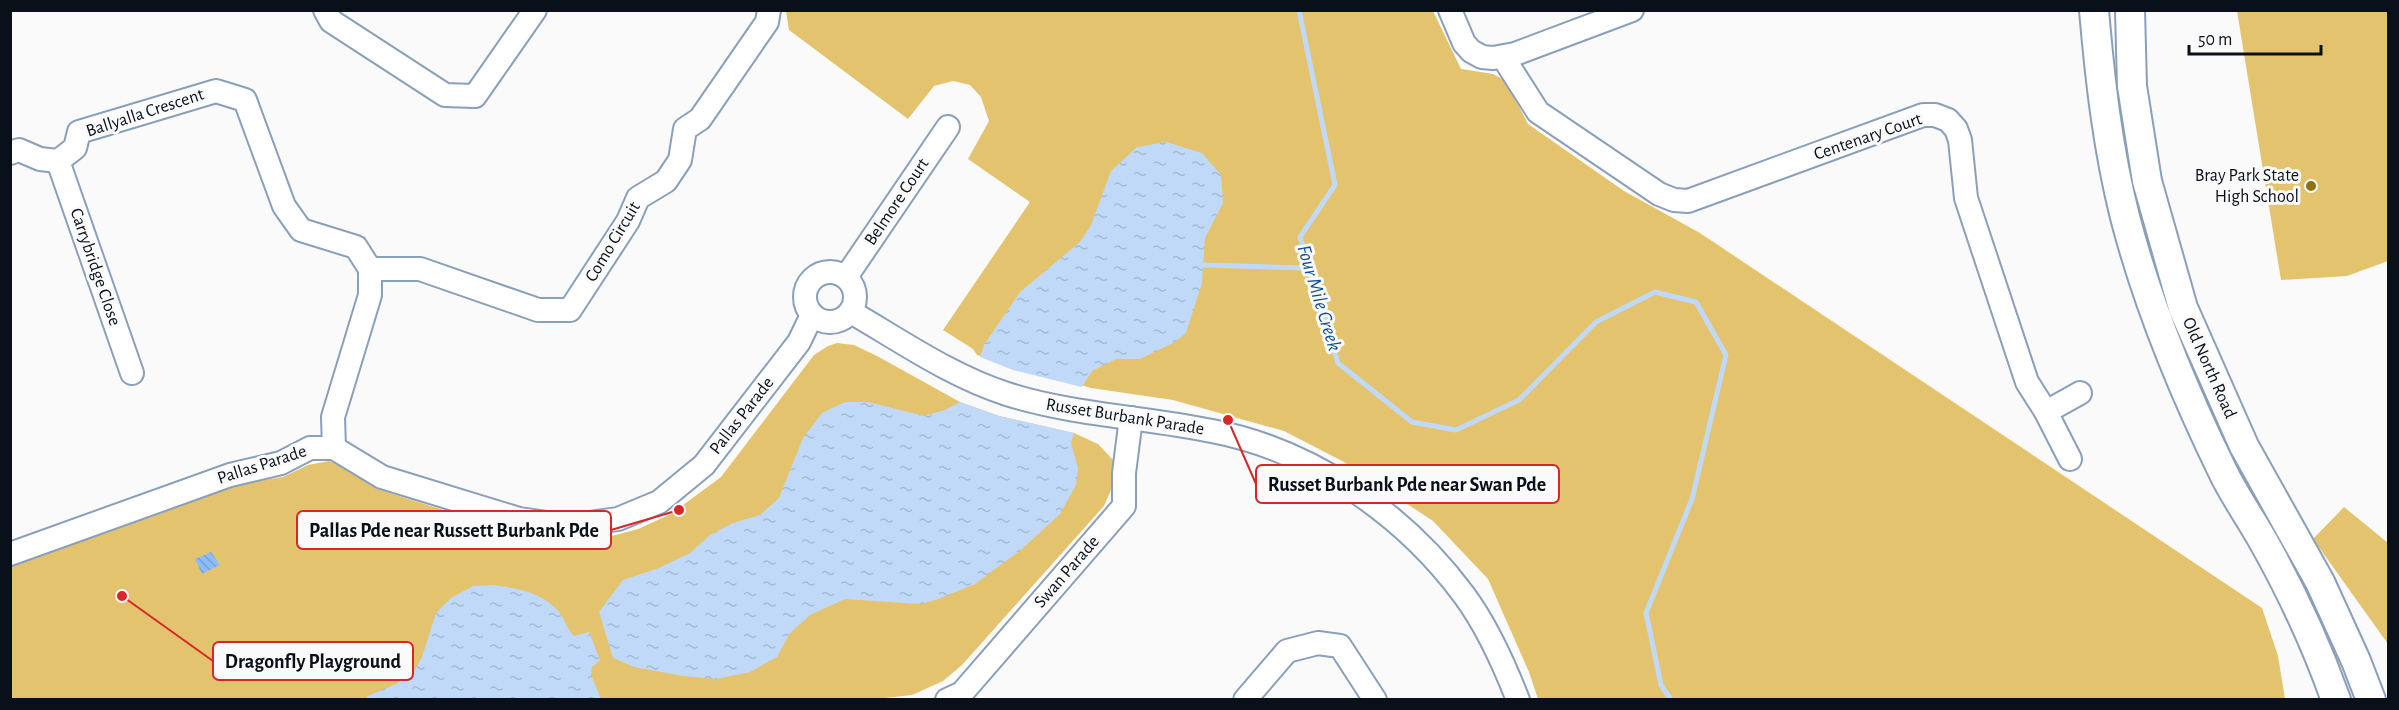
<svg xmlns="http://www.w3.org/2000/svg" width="2399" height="710" viewBox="0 0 2399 710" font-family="'Alegreya Sans',sans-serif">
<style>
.park{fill:#e4c36f}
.water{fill:url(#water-ripples)}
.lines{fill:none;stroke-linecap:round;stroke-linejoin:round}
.stream{stroke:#c0d9f8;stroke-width:5}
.building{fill:url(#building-back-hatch)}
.minor-casing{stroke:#8a9fb9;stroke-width:26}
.major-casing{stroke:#8a9fb9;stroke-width:32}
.minor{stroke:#fff;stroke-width:22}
.major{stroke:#fff;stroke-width:28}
.poi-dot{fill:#907117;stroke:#fafafa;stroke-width:2}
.labels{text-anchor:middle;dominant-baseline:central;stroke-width:6;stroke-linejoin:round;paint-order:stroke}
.street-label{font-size:18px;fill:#091019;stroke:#fafafa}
.poi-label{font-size:18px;fill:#091019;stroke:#fafafa;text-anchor:end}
.water-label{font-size:20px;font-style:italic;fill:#0d4e91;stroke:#fafafa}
.leader{fill:none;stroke:#d62828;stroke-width:2}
.callout-dot{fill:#d62828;stroke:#fafafa;stroke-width:2}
.callout{fill:#fafafa;stroke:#d62828;stroke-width:2}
.callout-label{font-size:20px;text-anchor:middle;font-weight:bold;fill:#091019}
</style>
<defs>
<pattern id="water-ripples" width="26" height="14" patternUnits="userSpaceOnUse" patternTransform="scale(1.5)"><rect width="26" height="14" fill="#c0d9f8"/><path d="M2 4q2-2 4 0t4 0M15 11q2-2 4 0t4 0" fill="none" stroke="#a4b9d4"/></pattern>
<pattern id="building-back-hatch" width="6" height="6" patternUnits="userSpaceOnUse" patternTransform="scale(1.5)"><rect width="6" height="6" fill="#8bbdf9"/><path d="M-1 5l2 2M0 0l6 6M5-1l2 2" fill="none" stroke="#77a1d5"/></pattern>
</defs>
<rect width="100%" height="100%" fill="#fafafa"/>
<g class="park">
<path d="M 786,11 L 1433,11 L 1461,69 L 1493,74 L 1506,81 L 1528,124 L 1624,191 L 1700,233 L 2262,608 L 2278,656 L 2285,699 L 1538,699 L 1529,672 L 1488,579 L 1433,521 L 1344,462 L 1284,431 L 1173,400 L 1091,388 L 977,355 L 973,349 L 943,330 L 1030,202 L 968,159 L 989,121 L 981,97 L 970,85 L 953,81 L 934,86 L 908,119 L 789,30 Z"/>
<path d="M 2237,11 L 2388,11 L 2388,261 L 2347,276 L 2281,280 Z"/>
<path d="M 837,343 L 854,345 L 877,356 L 960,402 L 999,416 L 1074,433 L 1098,444 L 1113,460 L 1111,490 L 1104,506 L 962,665 L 943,681 L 912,695 L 877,699 L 11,699 L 10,564 L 234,485 L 283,477 L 308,465 L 329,461 L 346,468 L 377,489 L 510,531 L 551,540 L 604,538 L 638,529 L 671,514 L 721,477 L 814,355 L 828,346 Z"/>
<path d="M 2344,507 L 2388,543 L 2388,644 L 2313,539 Z"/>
</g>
<g class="water">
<path d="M 1166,142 L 1202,153 L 1221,175 L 1223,203 L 1205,238 L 1202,283 L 1186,333 L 1175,342 L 1140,359 L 1116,359 L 1092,371 L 1082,387 L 1013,370 L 980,357 L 984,345 L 1020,292 L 1080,242 L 1091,225 L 1111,171 L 1137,147 Z"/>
<path d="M 845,402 L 868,402 L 924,416 L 945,410 L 960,402 L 999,416 L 1074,433 L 1071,443 L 1078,468 L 1076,485 L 1060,514 L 1022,549 L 975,584 L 936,600 L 920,604 L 845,599 L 810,615 L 790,633 L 777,657 L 750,672 L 716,679 L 683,676 L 634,667 L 613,658 L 599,612 L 623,580 L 659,568 L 690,553 L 710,535 L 733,523 L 760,515 L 779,498 L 803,438 L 822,413 Z"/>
<path d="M 495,585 C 519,589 542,592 559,612 C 565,620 567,629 574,636 L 589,632 L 600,660 L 592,667 L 591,675 L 601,699 L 365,699 L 368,696 L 396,684 L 413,673 L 422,657 L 436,613 L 451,598 L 473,586 Z"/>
</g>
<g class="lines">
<g class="stream">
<path d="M 1299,10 L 1335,185 L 1300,237 L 1338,363 L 1412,422 L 1456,430 L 1519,400 L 1596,322 L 1655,292 L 1696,302 L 1726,355 L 1692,499 L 1646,613 L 1661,685 L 1671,700"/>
<path d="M 1203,265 L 1309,268"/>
</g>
</g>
<path class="building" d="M 211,552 L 220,565 L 202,574 L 195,559 Z"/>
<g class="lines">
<defs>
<g id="minor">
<path d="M 325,10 L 331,21 L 445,95 L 475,96 L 535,10"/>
<path d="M 1450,10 L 1464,43 L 1471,51 L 1482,57 L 1493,58 L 1515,54 L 1632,10"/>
<path d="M 1503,57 L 1538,112 L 1659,194 L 1674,200 L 1688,201 L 1923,115 L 1935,115 L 1948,120 L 1956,129 L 1960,140 L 1966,198 L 2027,382 L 2046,412 L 2070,459"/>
<path d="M 10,153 L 19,150 L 40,159 L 58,161 L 75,148 L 79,132 L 216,91 L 245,100 L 284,206 L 301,230 L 356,247 L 370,269 L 370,295 L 333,417 L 334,448"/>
<path d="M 58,161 L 132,373"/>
<path d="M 370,269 L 420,269 L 538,310 L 570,310 L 628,221 L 638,198 L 666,181 L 680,160 L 685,129 L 700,119 L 767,22 L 769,10"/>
<circle cx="830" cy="297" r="25"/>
<path d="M 846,277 L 948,127"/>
<path d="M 851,312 C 901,341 951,376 1007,394 C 1073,415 1144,417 1212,431 C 1312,450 1404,514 1464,595 C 1487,626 1504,664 1518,700"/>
<path d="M 2046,412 L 2080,393"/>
<path d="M 10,554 L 230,475 L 281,463 L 310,448 L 334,448 L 382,477 L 519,519 L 568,526 L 618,519 L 659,502 L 704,465 L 799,342 L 812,315"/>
<path d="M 947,700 L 962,693 L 1124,506 L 1124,473 L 1131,418"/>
<path d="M 1245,700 L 1287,651 L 1318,643 L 1340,646 L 1375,700"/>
</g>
<g id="major">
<path d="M 2094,10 C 2100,80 2108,150 2125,217 C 2148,306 2183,390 2223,472 C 2234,495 2249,516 2262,539 C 2291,590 2316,644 2336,700"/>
<path d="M 2130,10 L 2132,86 L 2147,181 L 2183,308 L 2244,446 L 2320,582 L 2356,661 L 2371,700"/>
</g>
</defs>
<use href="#minor" class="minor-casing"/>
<use href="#major" class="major-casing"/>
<use href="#minor" class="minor"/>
<use href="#major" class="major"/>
</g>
<circle class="poi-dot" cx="2311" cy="186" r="6"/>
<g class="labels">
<g class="street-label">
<text transform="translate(145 113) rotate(-18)">Ballyalla Crescent</text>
<text transform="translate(1868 137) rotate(-19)">Centenary Court</text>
<text transform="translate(897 202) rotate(-56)">Belmore Court</text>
<text transform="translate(613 242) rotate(-59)">Como Circuit</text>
<text transform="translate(95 267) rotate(71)">Carrybridge Close</text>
<text transform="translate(2209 368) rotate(66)">Old North Road</text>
<text transform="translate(742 416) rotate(-52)">Pallas Parade</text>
<text transform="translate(1125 417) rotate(9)">Russet Burbank Parade</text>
<text transform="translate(262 465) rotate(-18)">Pallas Parade</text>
<text transform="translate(1067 572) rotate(-49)">Swan Parade</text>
</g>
<g class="poi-label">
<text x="2299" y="176">Bray Park State<tspan x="2299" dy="21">High School</tspan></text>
</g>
<g class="water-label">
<text transform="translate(1319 298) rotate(73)">Four Mile Creek</text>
</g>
</g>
<path class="leader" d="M1228 420L1256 484M679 510L611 530M122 596L213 661"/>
<g class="callout-dot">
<circle cx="1228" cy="420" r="6"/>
<circle cx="679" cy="510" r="6"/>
<circle cx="122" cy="596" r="6"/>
</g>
<g class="callout">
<rect x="1256" y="465" width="303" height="38" rx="6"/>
<rect x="297" y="511" width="314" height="38" rx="6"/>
<rect x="213" y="642" width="200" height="38" rx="6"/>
</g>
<g class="callout-label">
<text x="1407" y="491">Russet Burbank Pde near Swan Pde</text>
<text x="454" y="537">Pallas Pde near Russett Burbank Pde</text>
<text x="313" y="668">Dragonfly Playground</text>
</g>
<rect width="2399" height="710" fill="none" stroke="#091019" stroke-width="24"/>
<path d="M2189 45v9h132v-9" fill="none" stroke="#091019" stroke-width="3"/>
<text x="2198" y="45" font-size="18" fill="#091019" stroke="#fafafa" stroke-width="4.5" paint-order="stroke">50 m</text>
</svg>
